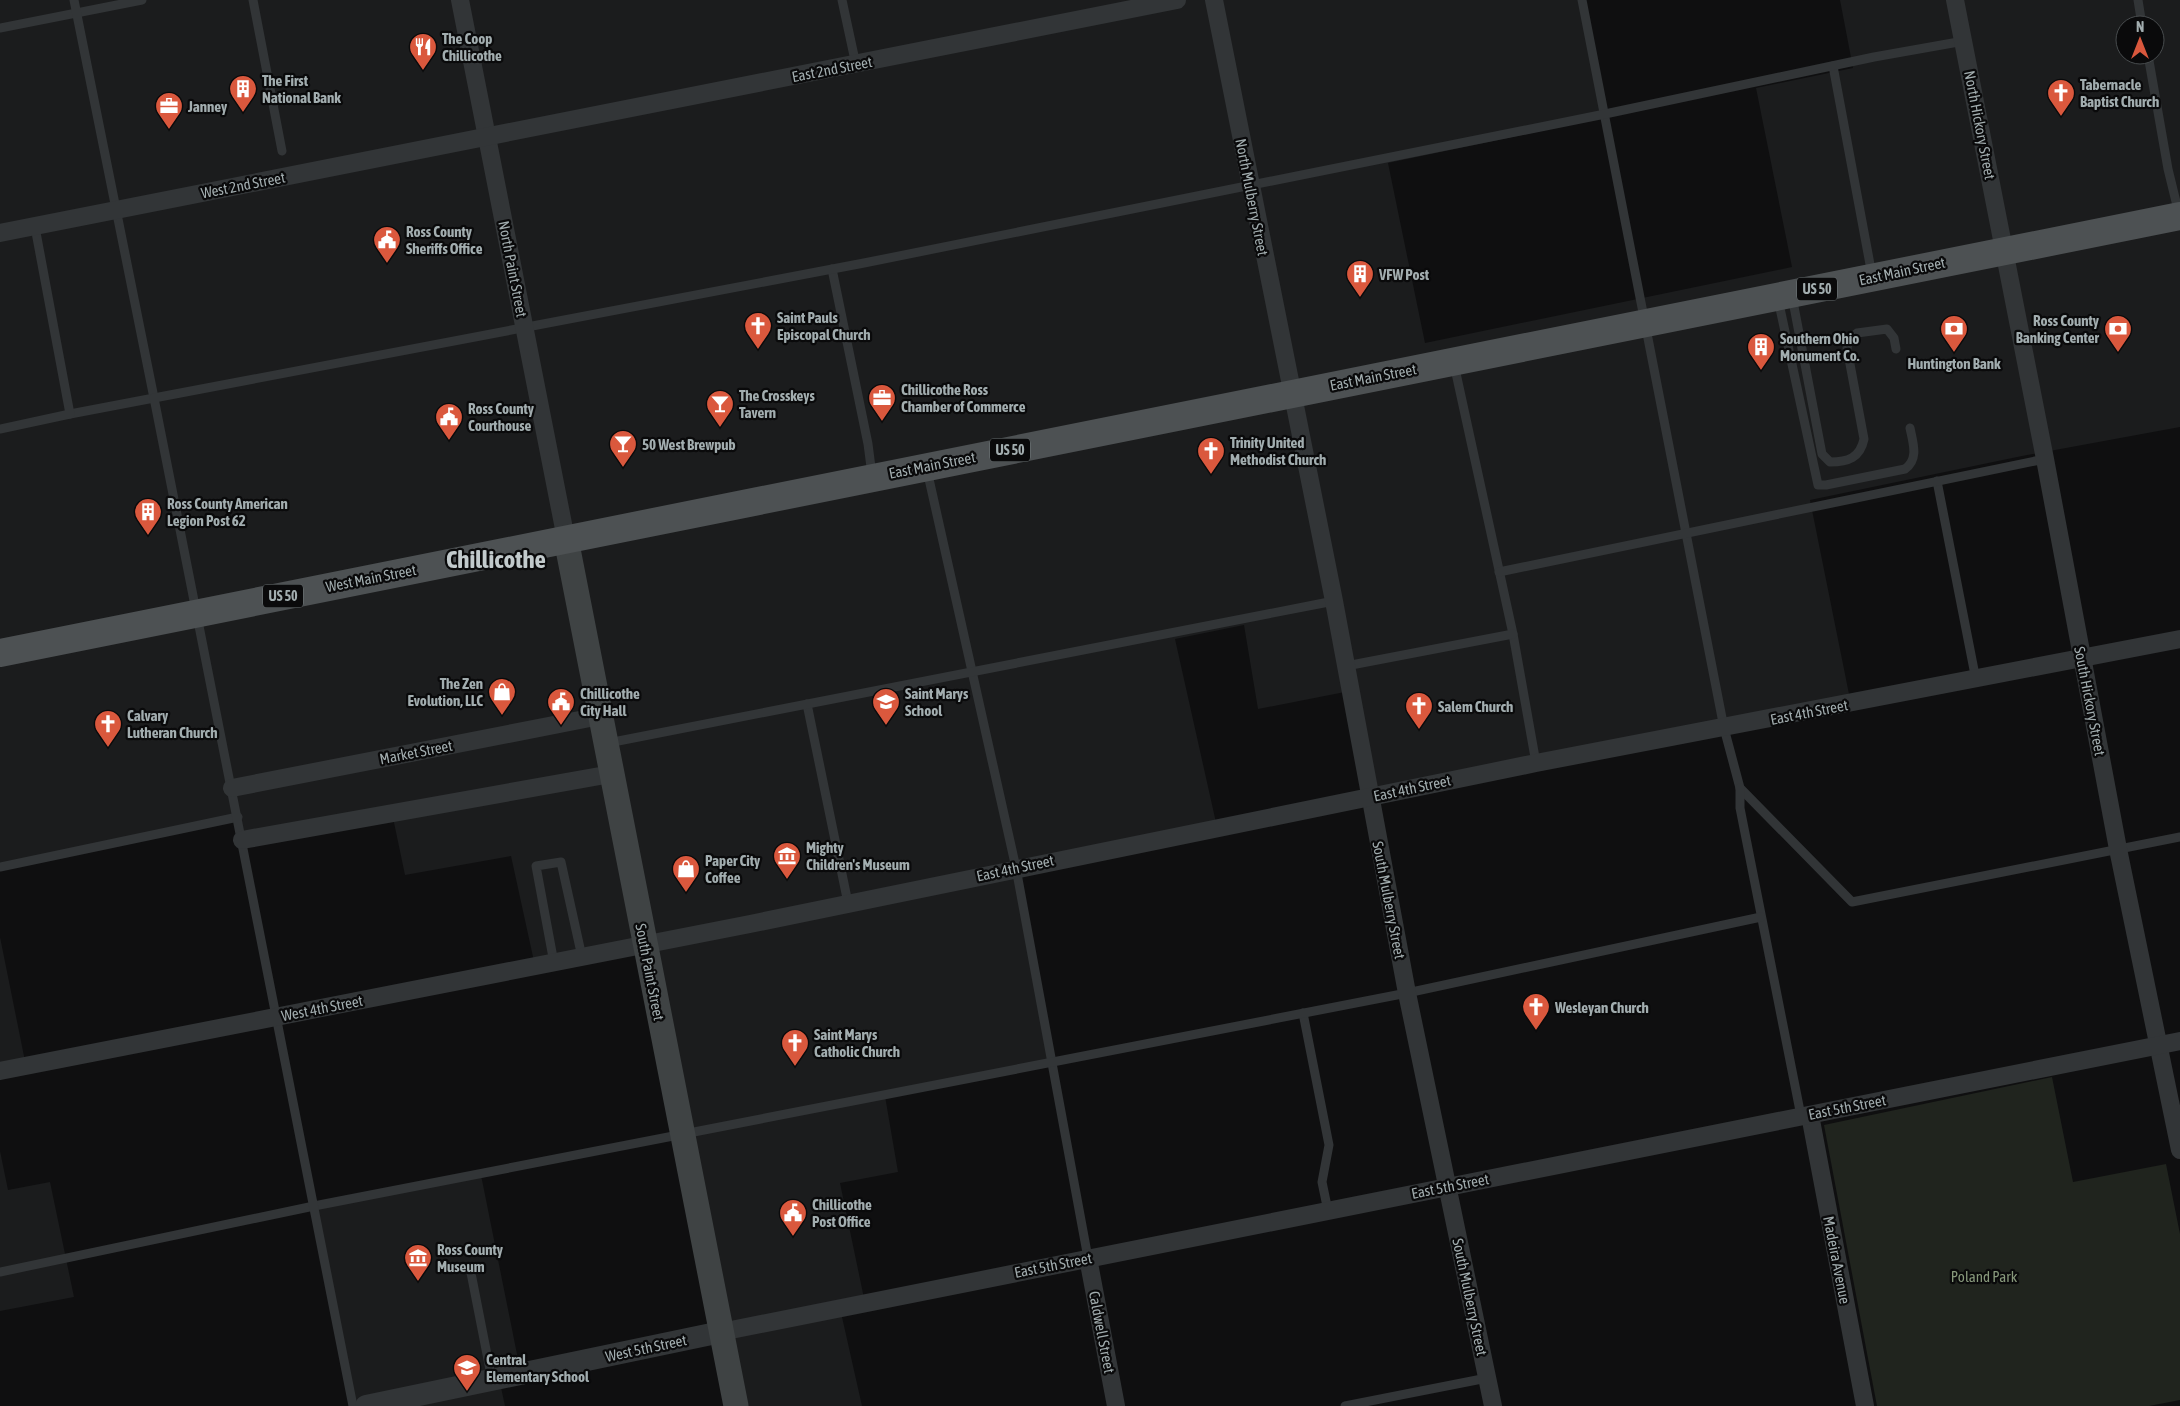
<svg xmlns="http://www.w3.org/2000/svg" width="2180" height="1406" viewBox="0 0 2180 1406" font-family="'Asap Condensed',sans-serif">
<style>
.built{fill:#1b1c1d;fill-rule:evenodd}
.green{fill:#20241e}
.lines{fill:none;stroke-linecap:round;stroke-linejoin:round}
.service{stroke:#323537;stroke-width:9}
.minor{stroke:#323537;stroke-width:18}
.tertiary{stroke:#323537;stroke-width:22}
.secondary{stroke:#3f4344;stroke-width:25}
.primary{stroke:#4d5153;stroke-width:28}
.labels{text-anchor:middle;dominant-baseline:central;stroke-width:4.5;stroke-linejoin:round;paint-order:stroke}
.shield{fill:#0a0a0b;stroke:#747c7e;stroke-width:1}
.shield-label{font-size:14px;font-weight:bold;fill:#a2adaf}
.poi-label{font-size:15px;font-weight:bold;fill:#a2adaf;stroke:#0a0a0b;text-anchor:start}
.street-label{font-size:15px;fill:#a2adaf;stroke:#0a0a0b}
.park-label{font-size:15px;fill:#87987b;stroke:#0a0a0b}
.town-label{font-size:25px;font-weight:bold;fill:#c2cacc;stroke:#0a0a0b}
</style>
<rect width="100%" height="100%" fill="#0f0f10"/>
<g class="built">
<path d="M 0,0 L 1585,0 L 1608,117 L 1388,163 L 1425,343 L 1792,267 L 1756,88 L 1853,68 L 1840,0 L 2180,0 L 2180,427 L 2022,456 L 1810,500 L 1851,704 L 1370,797 L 1350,691 L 1258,709 L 1244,625 L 1175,639 L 1217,827 L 1016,868 L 1052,1064 L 885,1096 L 898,1172 L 840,1183 L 865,1303 L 840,1308 L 862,1406 L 736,1406 L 645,945 L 535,966 L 511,856 L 405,875 L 392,813 L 242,840 L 238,818 L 0,867 ZM 2125,25 L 2155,25 L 2155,55 L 2125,55 Z"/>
<path d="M 0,937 L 26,1066 L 0,1071 Z"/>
<path d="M 0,1151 L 8,1190 L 50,1182 L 74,1297 L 0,1311 Z"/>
<path d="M 481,1175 L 521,1374 L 499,1378 L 505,1406 L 353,1406 L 314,1206 Z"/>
</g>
<path class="green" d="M 2052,1077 L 2073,1182 L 2166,1164 L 2180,1234 L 2180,1400 L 2149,1406 L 1877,1406 L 1824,1125 Z"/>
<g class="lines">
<g class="service">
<path d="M 253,0 L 282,151"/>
<path d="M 842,0 L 856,65"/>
<path d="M 1582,0 L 1724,728 L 1740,788 L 1852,902 L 2180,837"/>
<path d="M 2138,0 L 2142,25"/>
<path d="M 0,28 L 142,0"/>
<path d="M 2148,55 L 2168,169 L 2179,214"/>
<path d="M 1833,66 L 1872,275"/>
<path d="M 832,269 L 868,444 L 872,475"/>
<path d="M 1792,296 L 1822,454 L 1830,462 C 1848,462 1860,458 1864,439 L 1847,348 L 1849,339 L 1857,333 L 1887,329 L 1894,338 L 1896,349"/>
<path d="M 1778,299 L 1818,485 L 1826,485 L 1905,469 C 1919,459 1913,443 1910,428"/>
<path d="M 1454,364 L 1513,634 L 1536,763"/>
<path d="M 70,414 L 154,398 L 74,0"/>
<path d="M 0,429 L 70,414 L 35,227"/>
<path d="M 927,470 L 1016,868 L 1088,1258"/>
<path d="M 1937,481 L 1976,680"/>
<path d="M 1499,572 L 2045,459"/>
<path d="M 1346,666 L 1513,634"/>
<path d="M 807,704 L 848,903"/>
<path d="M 608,743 L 1334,601"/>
<path d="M 1740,788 L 1740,808 L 1801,1116"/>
<path d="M 0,867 L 238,817"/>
<path d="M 554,963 L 536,866 L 561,862 L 582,957"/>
<path d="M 1303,1013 L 1329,1145 L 1322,1182 L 1328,1211"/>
<path d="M 0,1272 L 314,1206 L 1407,993 L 1761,917"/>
<path d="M 471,1273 L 492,1380"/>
<path d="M 353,1406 L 154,398 L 864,263 L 1605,114 L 1874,57 L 1964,41"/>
<path d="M 1345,1406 L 1487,1378"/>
</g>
<g class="minor">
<path d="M 460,0 L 566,539"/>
<path d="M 1214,0 L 1334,601 L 1407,993 L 1493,1406"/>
<path d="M 1955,0 L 2045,459 L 2118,849 L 2180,1150"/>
<path d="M 0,233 L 1177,0"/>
<path d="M 232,788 L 600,716"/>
<path d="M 242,840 L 611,774"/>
<path d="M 0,1071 L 750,924 L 1536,763 L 2180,639"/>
<path d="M 1810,1115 L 1865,1406"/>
<path d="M 1088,1258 L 1116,1406"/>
<path d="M 721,1332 L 2180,1041"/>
</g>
<path class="tertiary" d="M 366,1406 L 721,1332"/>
<path class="secondary" d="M 566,539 L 736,1406"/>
<path class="primary" d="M 0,653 L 2180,216"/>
</g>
<defs>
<symbol id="restaurant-pin" viewBox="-11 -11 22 30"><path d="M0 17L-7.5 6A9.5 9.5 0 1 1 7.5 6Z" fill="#da583d" stroke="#0a0a0b"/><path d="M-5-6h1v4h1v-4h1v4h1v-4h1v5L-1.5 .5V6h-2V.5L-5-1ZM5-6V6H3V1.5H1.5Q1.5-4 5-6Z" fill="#fff"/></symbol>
<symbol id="building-pin" viewBox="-11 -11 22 30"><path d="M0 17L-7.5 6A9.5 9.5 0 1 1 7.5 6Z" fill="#da583d" stroke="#0a0a0b"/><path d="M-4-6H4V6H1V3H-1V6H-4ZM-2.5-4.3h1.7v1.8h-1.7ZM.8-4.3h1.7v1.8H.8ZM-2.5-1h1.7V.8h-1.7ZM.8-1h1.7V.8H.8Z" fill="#fff"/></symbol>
<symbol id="church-pin" viewBox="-11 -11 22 30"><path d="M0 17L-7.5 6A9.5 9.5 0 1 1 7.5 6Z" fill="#da583d" stroke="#0a0a0b"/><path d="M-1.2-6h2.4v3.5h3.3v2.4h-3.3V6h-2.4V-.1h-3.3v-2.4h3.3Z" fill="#fff"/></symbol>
<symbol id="office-pin" viewBox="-11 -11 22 30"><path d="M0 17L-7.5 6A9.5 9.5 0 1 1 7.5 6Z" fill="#da583d" stroke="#0a0a0b"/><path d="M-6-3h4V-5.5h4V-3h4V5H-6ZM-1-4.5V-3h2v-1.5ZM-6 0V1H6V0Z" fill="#fff"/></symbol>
<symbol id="civic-pin" viewBox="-11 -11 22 30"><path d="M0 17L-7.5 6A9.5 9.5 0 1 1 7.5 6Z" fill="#da583d" stroke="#0a0a0b"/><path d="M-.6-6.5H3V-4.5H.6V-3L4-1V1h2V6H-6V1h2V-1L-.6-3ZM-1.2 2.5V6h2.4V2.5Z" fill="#fff"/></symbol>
<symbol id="bank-pin" viewBox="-11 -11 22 30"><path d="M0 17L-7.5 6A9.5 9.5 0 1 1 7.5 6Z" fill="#da583d" stroke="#0a0a0b"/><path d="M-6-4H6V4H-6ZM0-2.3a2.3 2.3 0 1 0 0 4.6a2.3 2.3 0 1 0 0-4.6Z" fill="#fff"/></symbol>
<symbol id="bar-pin" viewBox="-11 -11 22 30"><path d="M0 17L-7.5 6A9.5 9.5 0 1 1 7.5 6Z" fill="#da583d" stroke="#0a0a0b"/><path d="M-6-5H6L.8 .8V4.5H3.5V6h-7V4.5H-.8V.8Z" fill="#fff"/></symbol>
<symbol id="shop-pin" viewBox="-11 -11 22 30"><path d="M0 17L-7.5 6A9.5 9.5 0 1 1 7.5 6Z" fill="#da583d" stroke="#0a0a0b"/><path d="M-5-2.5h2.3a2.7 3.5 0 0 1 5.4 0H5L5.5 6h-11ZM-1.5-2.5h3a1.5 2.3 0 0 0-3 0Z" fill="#fff"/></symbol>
<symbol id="school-pin" viewBox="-11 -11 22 30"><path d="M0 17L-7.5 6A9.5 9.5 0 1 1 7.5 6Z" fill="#da583d" stroke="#0a0a0b"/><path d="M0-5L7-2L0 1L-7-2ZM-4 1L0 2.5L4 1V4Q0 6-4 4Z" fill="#fff"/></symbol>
<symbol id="museum-pin" viewBox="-11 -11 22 30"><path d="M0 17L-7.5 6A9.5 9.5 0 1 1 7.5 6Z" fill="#da583d" stroke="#0a0a0b"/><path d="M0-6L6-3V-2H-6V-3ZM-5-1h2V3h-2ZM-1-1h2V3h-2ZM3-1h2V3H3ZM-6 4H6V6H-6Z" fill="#fff"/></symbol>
</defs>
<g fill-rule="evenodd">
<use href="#restaurant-pin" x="407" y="31" width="32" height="43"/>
<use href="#building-pin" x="227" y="73" width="32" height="43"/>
<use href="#church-pin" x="2045" y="77" width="32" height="43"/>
<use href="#office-pin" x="153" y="90" width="32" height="43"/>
<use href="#civic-pin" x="371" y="224" width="32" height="43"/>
<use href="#building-pin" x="1344" y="258" width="32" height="43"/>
<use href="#church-pin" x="742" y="310" width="32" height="43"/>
<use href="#bank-pin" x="1938" y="313" width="32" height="43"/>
<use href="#bank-pin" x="2102" y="313" width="32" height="43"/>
<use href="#building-pin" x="1745" y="331" width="32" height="43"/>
<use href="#office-pin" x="866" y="382" width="32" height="43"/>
<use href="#bar-pin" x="704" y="388" width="32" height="43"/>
<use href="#civic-pin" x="433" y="401" width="32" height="43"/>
<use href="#bar-pin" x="607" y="428" width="32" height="43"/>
<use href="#church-pin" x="1195" y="435" width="32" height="43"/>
<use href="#building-pin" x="132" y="496" width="32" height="43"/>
<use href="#shop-pin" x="486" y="676" width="32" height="43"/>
<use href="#civic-pin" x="545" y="686" width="32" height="43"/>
<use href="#school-pin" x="870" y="686" width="32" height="43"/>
<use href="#church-pin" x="1403" y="690" width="32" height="43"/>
<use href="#church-pin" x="92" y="708" width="32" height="43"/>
<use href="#museum-pin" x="771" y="840" width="32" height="43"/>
<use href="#shop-pin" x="670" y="853" width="32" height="43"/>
<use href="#church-pin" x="1520" y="991" width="32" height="43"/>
<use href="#church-pin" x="779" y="1027" width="32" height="43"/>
<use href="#civic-pin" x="777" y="1197" width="32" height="43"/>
<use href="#museum-pin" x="402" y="1242" width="32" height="43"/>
<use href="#school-pin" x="451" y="1352" width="32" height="43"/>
</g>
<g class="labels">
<g class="shield">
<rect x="1797" y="277.5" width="40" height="23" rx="4"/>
<rect x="990" y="438.5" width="40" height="23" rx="4"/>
<rect x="263" y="584.5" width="40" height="23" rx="4"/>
</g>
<g class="shield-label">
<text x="1817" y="289">US 50</text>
<text x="1010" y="450">US 50</text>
<text x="283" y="596">US 50</text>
</g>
<g class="poi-label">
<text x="442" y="38">The Coop<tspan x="442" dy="17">Chillicothe</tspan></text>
<text x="262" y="80">The First<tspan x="262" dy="17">National Bank</tspan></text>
<text x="2080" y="84">Tabernacle<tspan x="2080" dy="17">Baptist Church</tspan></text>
<text x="188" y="106">Janney</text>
<text x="406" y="231">Ross County<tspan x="406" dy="17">Sheriffs Office</tspan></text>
<text x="1379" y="274">VFW Post</text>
<text x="777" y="317">Saint Pauls<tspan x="777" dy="17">Episcopal Church</tspan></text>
<text x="2099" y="320" text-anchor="end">Ross County<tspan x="2099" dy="17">Banking Center</tspan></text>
<text x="1780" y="338">Southern Ohio<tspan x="1780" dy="17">Monument Co.</tspan></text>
<text x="1954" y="363" text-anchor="middle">Huntington Bank</text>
<text x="901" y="389">Chillicothe Ross<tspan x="901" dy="17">Chamber of Commerce</tspan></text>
<text x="739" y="395">The Crosskeys<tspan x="739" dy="17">Tavern</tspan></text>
<text x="468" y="408">Ross County<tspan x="468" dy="17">Courthouse</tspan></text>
<text x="1230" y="442">Trinity United<tspan x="1230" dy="17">Methodist Church</tspan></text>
<text x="642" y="444">50 West Brewpub</text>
<text x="167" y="503">Ross County American<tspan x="167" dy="17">Legion Post 62</tspan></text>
<text x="483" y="683" text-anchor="end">The Zen<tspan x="483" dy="17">Evolution, LLC</tspan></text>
<text x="580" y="693">Chillicothe<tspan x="580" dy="17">City Hall</tspan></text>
<text x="905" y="693">Saint Marys<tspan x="905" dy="17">School</tspan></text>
<text x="1438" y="706">Salem Church</text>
<text x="127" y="715">Calvary<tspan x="127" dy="17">Lutheran Church</tspan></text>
<text x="806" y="847">Mighty<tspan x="806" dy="17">Children's Museum</tspan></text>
<text x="705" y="860">Paper City<tspan x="705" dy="17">Coffee</tspan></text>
<text x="1555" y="1007">Wesleyan Church</text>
<text x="814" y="1034">Saint Marys<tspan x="814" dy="17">Catholic Church</tspan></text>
<text x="812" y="1204">Chillicothe<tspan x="812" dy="17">Post Office</tspan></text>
<text x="437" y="1249">Ross County<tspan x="437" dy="17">Museum</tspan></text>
<text x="486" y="1359">Central<tspan x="486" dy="17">Elementary School</tspan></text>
</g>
<g class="street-label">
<text transform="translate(832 69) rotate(-11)">East 2nd Street</text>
<text transform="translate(1980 125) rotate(79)">North Hickory Street</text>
<text transform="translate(243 185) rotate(-11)">West 2nd Street</text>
<text transform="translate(1252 197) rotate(79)">North Mulberry Street</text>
<text transform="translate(513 269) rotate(79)">North Paint Street</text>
<text transform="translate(1902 271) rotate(-12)">East Main Street</text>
<text transform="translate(1373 377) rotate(-11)">East Main Street</text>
<text transform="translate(932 465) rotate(-11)">East Main Street</text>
<text transform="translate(371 578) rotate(-11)">West Main Street</text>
<text transform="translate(2090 701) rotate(79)">South Hickory Street</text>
<text transform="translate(1809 712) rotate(-11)">East 4th Street</text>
<text transform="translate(416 752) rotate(-11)">Market Street</text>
<text transform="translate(1412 788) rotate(-12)">East 4th Street</text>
<text transform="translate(1015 868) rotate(-12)">East 4th Street</text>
<text transform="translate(1389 900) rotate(79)">South Mulberry Street</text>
<text transform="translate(650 972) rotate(79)">South Paint Street</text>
<text transform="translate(322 1008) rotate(-11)">West 4th Street</text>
<text transform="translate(1847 1107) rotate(-11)">East 5th Street</text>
<text transform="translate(1450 1186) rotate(-11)">East 5th Street</text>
<text transform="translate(1837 1260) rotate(79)">Madeira Avenue</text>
<text transform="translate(1053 1265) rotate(-11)">East 5th Street</text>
<text transform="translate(1470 1297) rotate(78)">South Mulberry Street</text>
<text transform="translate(1102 1332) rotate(79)">Caldwell Street</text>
<text transform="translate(646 1348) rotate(-12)">West 5th Street</text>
</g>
<g class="park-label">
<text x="1984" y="1276">Poland Park</text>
</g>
<g class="town-label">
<text x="496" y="559">Chillicothe</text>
</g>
</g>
<g transform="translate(2140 40)"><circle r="24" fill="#0a0a0b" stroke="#474b4d"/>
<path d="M0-4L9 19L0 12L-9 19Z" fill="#da583d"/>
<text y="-8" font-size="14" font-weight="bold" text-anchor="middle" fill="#a2adaf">N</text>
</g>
</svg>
